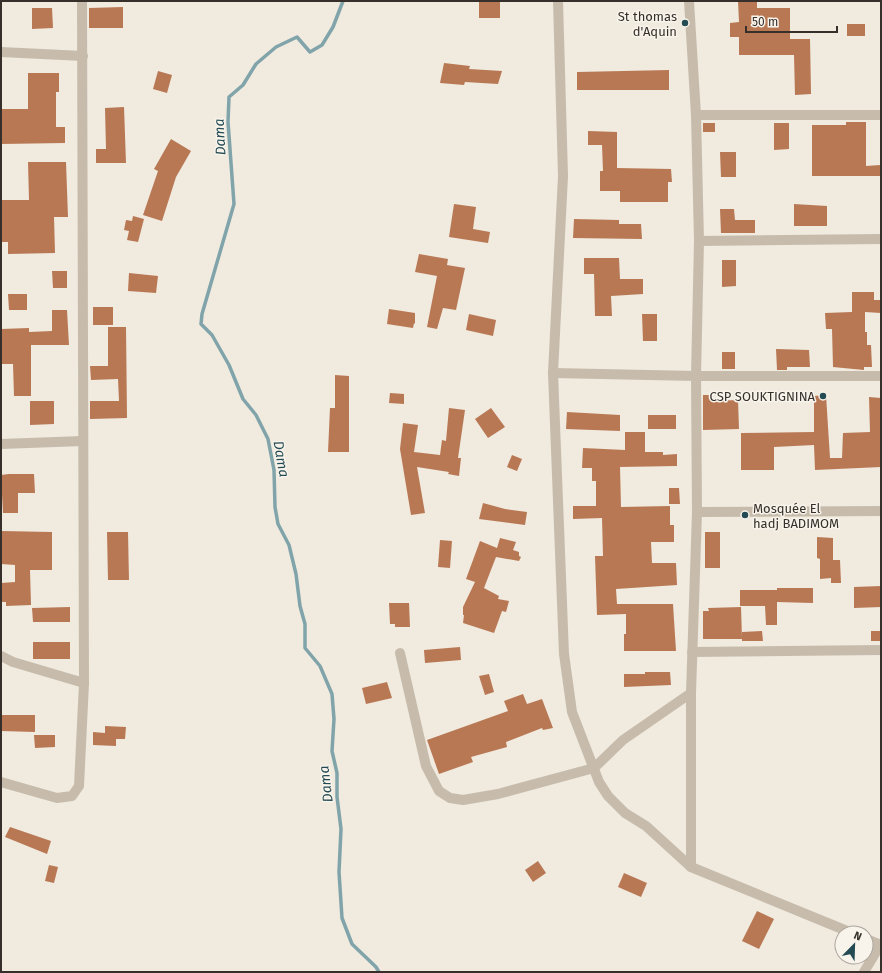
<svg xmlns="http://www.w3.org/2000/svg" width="882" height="973" viewBox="0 0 882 973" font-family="'Fira Sans',sans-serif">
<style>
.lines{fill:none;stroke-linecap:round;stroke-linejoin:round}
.stream{stroke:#81a4aa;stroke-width:3.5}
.building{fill:#b97854}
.street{stroke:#c7bcac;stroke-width:10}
.poi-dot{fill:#244b53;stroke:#f8f4eb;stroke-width:1.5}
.labels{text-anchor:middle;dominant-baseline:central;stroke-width:3;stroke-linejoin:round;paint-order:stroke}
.poi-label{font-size:13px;fill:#362f2a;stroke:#f8f4eb;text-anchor:end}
.water-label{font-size:14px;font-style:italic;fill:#244b53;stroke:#f8f4eb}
</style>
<rect width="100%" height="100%" fill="#f0eadf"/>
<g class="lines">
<path class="stream" d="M 343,1 L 333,27 L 322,45 L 310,52 L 297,37 L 276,47 L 256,64 L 243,85 L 229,97 L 228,122 L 234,204 L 202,314 L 201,324 L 212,335 L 229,365 L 243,399 L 256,415 L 268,439 L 274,470 L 275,507 L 278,524 L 289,545 L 296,574 L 300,606 L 305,624 L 305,648 L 320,666 L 332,694 L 334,719 L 332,751 L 337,773 L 337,797 L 341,829 L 339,872 L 342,918 L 352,944 L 376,967 L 379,972"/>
</g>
<g class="building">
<rect x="479" y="1" width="21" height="17"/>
<path d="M 738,1 L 757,1 L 757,8 L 790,8 L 790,39 L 810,39 L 811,94 L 795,95 L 794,55 L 739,55 L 739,37 L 730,37 L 730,23 L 739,22 Z"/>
<path d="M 123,7 L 123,28 L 89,28 L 89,8 Z"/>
<path d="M 32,8 L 52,8 L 53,28 L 32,29 Z"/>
<rect x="847" y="24" width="18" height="12"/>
<path d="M 444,63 L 470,66 L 469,69 L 502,71 L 498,84 L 465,82 L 464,85 L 440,83 Z"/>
<path d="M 669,70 L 669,90 L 577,90 L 577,72 Z"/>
<path d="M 158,71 L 172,75 L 167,93 L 153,89 Z"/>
<path d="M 28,73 L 59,73 L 59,92 L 56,92 L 56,127 L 65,127 L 65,143 L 1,144 L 1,109 L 28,109 Z"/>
<path d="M 124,107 L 126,163 L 96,163 L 96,149 L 106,149 L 105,108 Z"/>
<path d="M 846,122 L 866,122 L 866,166 L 880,165 L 881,176 L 812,176 L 812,125 L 846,125 Z"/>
<rect x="703" y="123" width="12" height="9"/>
<path d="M 774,123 L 789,123 L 789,149 L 774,150 Z"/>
<path d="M 588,131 L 617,132 L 617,168 L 671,169 L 672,182 L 668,182 L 668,202 L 620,202 L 620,191 L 600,191 L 600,171 L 603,171 L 602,145 L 588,145 Z"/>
<path d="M 171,139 L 191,151 L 176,177 L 162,221 L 143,215 L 158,171 L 154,169 Z"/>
<path d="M 720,152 L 736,152 L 736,177 L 721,177 Z"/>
<path d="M 28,162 L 66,162 L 68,217 L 54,217 L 55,253 L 8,254 L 8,242 L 1,242 L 1,200 L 29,200 Z"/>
<path d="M 454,204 L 476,207 L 473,229 L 490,232 L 488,243 L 449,237 Z"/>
<path d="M 794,204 L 827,206 L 827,226 L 794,226 Z"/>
<path d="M 720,209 L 734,209 L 735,220 L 755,220 L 755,233 L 721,233 Z"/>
<path d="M 133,216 L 144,219 L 138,242 L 127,240 L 129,231 L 124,230 L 126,220 L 132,221 Z"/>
<path d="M 574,219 L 619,220 L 619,224 L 641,224 L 642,239 L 573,238 Z"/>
<path d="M 419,254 L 448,259 L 447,265 L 465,268 L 456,310 L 443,308 L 437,329 L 427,327 L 437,276 L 415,272 Z"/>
<path d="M 584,258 L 619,258 L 620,279 L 643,279 L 643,294 L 611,296 L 612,316 L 595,316 L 594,274 L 584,274 Z"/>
<path d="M 722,260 L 736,260 L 736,286 L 722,287 Z"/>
<path d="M 52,271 L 67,271 L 67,288 L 53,288 Z"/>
<path d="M 129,273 L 158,276 L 156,293 L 128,291 Z"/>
<path d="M 852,292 L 874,292 L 874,300 L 881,300 L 881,313 L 865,312 L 865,332 L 867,332 L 867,345 L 871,345 L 872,367 L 864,367 L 864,370 L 833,367 L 832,329 L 826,329 L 825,313 L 852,312 Z"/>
<path d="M 8,294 L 27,294 L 27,310 L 9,310 Z"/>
<rect x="93" y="307" width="20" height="18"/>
<path d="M 389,309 L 415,313 L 415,324 L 414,323 L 413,328 L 387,324 Z"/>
<path d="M 52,310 L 67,310 L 69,345 L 31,345 L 31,396 L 14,396 L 13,364 L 1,364 L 1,329 L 29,328 L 29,332 L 52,331 Z"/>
<path d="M 469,314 L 496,320 L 493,336 L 466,330 Z"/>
<path d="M 642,314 L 657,314 L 657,341 L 643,341 Z"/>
<path d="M 108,327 L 126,327 L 127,418 L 90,419 L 90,401 L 119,401 L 118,379 L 91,380 L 90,366 L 108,366 Z"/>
<path d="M 776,349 L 809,350 L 810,367 L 787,367 L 787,370 L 777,370 Z"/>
<rect x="722" y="352" width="13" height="17"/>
<path d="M 335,375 L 349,376 L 349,452 L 328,452 L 330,408 L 335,408 Z"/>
<path d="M 390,393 L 404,394 L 404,404 L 389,403 Z"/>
<path d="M 703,395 L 713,395 L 713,401 L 738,400 L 739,429 L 703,430 Z"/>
<path d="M 826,395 L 830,458 L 842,458 L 843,433 L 870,432 L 869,397 L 881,398 L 881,467 L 815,470 L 814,445 L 774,447 L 774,470 L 741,470 L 741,433 L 814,432 L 814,396 Z"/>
<path d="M 30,401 L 54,401 L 54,424 L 30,425 Z"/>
<path d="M 449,408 L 465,410 L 458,458 L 461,458 L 459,476 L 448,474 L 449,472 L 417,467 L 425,513 L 411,515 L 400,449 L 403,423 L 418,425 L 414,452 L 440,455 L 442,440 L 446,441 Z"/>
<path d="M 491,408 L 505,427 L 488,438 L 475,419 Z"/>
<path d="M 567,412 L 620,415 L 620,431 L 566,429 Z"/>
<rect x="648" y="415" width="28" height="14"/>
<path d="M 625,432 L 645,432 L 645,452 L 663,452 L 663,455 L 677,454 L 677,466 L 620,467 L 621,507 L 670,506 L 670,525 L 674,525 L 674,542 L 651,542 L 652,563 L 676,563 L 677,585 L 616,589 L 617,604 L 673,604 L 676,651 L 624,651 L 624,634 L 626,634 L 626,614 L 597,615 L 595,556 L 603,556 L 602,518 L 573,519 L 573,506 L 596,506 L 596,481 L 592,481 L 592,468 L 582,468 L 583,448 L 625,450 Z"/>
<path d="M 512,455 L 522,459 L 517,471 L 507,467 Z"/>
<path d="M 9,474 L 34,474 L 35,493 L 18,493 L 18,513 L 3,513 L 1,475 Z"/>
<path d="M 669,488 L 679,488 L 680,504 L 669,504 Z"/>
<path d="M 483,503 L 505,509 L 527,512 L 525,525 L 479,519 Z"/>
<path d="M 1,531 L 52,532 L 52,570 L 30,570 L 31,605 L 6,606 L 6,602 L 1,602 L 1,583 L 15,582 L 15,565 L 1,564 Z"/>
<path d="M 107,532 L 128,532 L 129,580 L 108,580 Z"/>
<rect x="705" y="532" width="15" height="36"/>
<path d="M 817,537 L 833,538 L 833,560 L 840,560 L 841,583 L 831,583 L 831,578 L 820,579 L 820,559 L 817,558 Z"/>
<path d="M 500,538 L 516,542 L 513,550 L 519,552 L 519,556 L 521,557 L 519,561 L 496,557 L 484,588 L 499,596 L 498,599 L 509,601 L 506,612 L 502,611 L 494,633 L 463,623 L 464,615 L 463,615 L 463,607 L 475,582 L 466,579 L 480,541 L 497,548 Z"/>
<path d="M 440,540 L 452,541 L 450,568 L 438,567 Z"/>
<path d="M 881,586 L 881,607 L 854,608 L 854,587 Z"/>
<path d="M 777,588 L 813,588 L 813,603 L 777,602 L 777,625 L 766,625 L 765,606 L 740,606 L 740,590 L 777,590 Z"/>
<path d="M 389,603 L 409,603 L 410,627 L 395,627 L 395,624 L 390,624 Z"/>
<path d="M 70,607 L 70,622 L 33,622 L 32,608 Z"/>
<path d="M 741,607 L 742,639 L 703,639 L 703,611 L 709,611 L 708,608 Z"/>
<path d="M 762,631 L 763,641 L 742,641 L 742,632 Z"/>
<rect x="871" y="631" width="10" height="10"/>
<rect x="33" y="642" width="37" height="17"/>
<path d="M 460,647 L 461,660 L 425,663 L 424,650 Z"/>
<path d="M 645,672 L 670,672 L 671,685 L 624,687 L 624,674 L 645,674 Z"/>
<path d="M 489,674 L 494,692 L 485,695 L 479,676 Z"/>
<path d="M 387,682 L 392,698 L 366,704 L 362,688 Z"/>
<path d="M 523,694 L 527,704 L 542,699 L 553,728 L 543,730 L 542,728 L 506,742 L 507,747 L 471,757 L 473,762 L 439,774 L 427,740 L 508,711 L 504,701 Z"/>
<path d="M 1,715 L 35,715 L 35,732 L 1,731 Z"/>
<path d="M 105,726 L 126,727 L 125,739 L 116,739 L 116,746 L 93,745 L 93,732 L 105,733 Z"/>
<path d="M 34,735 L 55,735 L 55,747 L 35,748 Z"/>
<path d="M 10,827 L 51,841 L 47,854 L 5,837 Z"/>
<path d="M 538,861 L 546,873 L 533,882 L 525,870 Z"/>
<path d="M 49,865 L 58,867 L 54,883 L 45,881 Z"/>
<path d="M 624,873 L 647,883 L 641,897 L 618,887 Z"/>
<path d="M 757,911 L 774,919 L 759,949 L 742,941 Z"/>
</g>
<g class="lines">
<g class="street">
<path d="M 558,1 L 563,176 L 553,373 L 564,654 L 572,712 L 599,782 L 608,796 L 625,813 L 646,826 L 691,867 L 852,933"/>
<path d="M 689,1 L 696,115 L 699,241 L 696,376 L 697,512 L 691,693 L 691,867"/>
<path d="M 1,52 L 83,56"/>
<path d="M 696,115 L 881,115"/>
<path d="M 699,241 L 881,239"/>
<path d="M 553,373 L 696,376 L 881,376"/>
<path d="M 1,444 L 83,441"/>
<path d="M 697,512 L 881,511"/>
<path d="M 692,652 L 881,650"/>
<path d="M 400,653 L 426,766 L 439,791 L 450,798 L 463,800 L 498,794 L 594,768 L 623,740 L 691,693"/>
<path d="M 1,656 L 13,662 L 84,683"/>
<path d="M 1,782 L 57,798 L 72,796 L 79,786 L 84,683 L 82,1"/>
<path d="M 866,939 L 881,945"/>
<path d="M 864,972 L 880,945"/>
</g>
</g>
<g class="poi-dot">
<circle cx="685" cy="23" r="4"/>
<circle cx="823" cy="396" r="4"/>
<circle cx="745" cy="515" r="4"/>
</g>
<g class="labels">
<g class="poi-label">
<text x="677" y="16">St thomas<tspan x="677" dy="15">d'Aquin</tspan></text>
<text x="815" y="396">CSP SOUKTIGNINA</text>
<text x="753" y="508" text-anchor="start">Mosquée El<tspan x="753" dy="15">hadj BADIMOM</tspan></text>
</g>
<g class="water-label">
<text transform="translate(220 137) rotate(-93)">Dama</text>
<text transform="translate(281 459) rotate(80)">Dama</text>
<text transform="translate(326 784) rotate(-97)">Dama</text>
</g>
</g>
<rect width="882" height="973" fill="none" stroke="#362f2a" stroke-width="4"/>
<g transform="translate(854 945) rotate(23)"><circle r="19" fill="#f8f4eb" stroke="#aaa59e"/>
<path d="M0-3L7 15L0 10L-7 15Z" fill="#244b53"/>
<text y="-6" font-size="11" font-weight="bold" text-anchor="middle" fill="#362f2a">N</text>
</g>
<path d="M746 26v6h91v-6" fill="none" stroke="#362f2a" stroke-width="2"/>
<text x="752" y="26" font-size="12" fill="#362f2a" stroke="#f8f4eb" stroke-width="3" paint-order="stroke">50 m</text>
</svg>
